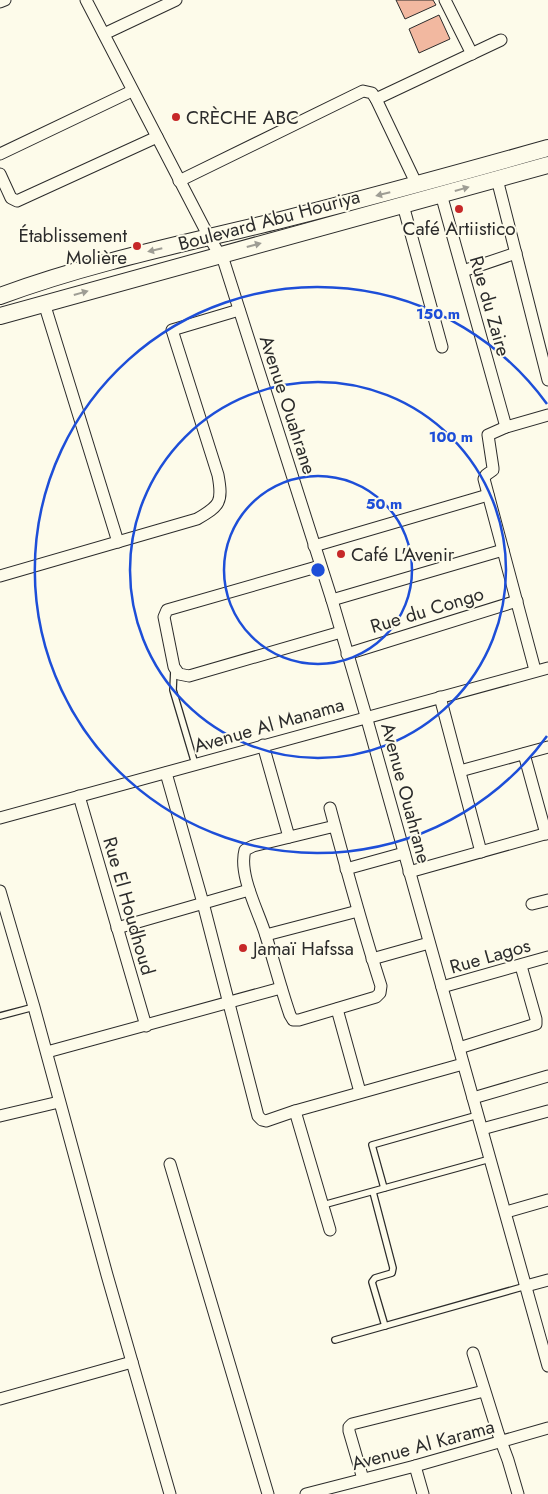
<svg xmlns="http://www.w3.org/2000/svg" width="548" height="1494" viewBox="0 0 548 1494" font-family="Jost,sans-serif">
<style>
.building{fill:#f2b8a0;stroke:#2b2b2b}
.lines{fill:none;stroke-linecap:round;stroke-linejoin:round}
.lane-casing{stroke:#2b2b2b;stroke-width:8}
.street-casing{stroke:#2b2b2b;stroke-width:13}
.secondary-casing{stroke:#2b2b2b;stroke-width:18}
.lane{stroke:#fdfbea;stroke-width:5.5}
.street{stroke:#fdfbea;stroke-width:11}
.secondary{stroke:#fdfbea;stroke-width:16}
.oneway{fill:#9e9d94}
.ring{fill:none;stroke:#1d4ed8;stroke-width:2.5}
.poi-dot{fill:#c62828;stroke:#fdfbea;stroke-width:2}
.labels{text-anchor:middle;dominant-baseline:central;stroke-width:4;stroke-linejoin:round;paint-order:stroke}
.poi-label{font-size:19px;fill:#2b2b2b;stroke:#fdfbea;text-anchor:start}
.street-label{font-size:19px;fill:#2b2b2b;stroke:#fdfbea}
.centre{fill:#1d4ed8;stroke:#fdfbea;stroke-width:2.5}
.ring-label{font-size:15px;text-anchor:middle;font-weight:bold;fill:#1d4ed8;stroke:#fdfbea;stroke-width:4;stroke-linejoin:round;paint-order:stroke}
</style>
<rect width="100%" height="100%" fill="#fdfbea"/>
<g class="building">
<path d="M 396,0 L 433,0 L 436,5 L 405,19 Z"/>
<path d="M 439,15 L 450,39 L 419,53 L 409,29 Z"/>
</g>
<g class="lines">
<defs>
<g id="lane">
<path d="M 174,669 L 173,690 L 195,764"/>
<path d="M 0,1016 L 34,1007"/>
<path d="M 384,1188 L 372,1145 L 478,1115"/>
<path d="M 373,1192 L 393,1268 L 392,1273 L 375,1278 L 372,1282 L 385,1326"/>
<path d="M 323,1205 L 490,1159"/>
<path d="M 335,1340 L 526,1286"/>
</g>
<g id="street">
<path d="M 86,0 L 209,237 L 224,262 L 332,600 L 366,716 L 548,1366"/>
<path d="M 445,0 L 472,54"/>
<path d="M 0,2 L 5,0"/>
<path d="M 104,34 L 176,0"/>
<path d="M 376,99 L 417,185"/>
<path d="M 0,154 L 132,91"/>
<path d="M 0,174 L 11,198 L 17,201 L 157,137"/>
<path d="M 497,179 L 548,380"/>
<path d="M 179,181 L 363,91 L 372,93 L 376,99 L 501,40"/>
<path d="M 441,194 L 506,427"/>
<path d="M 403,205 L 442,347"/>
<path d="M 463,271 L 516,253"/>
<path d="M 44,303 L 118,542"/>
<path d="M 314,546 L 488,495"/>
<path d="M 320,566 L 167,610 L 164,617 L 174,667 L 179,674 L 189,676 L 341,632"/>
<path d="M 0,576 L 197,519 C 220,506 223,502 218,475 L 172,330 L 239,310"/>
<path d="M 332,600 L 503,550"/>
<path d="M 347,654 L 517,601"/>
<path d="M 535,670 L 484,479 L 486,475 L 493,470 L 493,468 L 488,435 L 506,427 L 548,415"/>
<path d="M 440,697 L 481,852"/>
<path d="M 263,745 L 289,837"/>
<path d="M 524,754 L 546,834"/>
<path d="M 460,771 L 548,747"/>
<path d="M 166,773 L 203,903 L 258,1116 L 262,1120 L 266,1121 L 295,1111 L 463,1064"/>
<path d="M 79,796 L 146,1026"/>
<path d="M 330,808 C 346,868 362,927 381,986 L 380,993 L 376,997 L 299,1020 L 293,1020 L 290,1015 C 281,989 274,962 266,936 C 259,912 238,875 245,850 L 253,846 L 335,826"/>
<path d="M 0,818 L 548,668"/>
<path d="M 346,869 L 404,853"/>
<path d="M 409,872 L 548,833"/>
<path d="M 0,891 L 34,1007 L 107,1275 L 170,1494"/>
<path d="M 532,904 L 548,900"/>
<path d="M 117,928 L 249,890"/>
<path d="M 266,935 L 358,911"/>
<path d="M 372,959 L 429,943"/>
<path d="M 442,987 L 548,957"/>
<path d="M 337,1009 L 360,1092"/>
<path d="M 459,1048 L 536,1024 L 536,1019 L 521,966"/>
<path d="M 47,1052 L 281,988"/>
<path d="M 473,1098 L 548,1076"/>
<path d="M 295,1111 L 330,1230"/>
<path d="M 0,1116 L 59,1102"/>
<path d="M 482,1129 L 548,1111"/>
<path d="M 170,1164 L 268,1494"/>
<path d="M 506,1212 L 548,1200"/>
<path d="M 526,1286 L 548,1280"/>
<path d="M 473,1353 L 498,1433 L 508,1460 L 518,1494"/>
<path d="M 0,1399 L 132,1362"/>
<path d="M 415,1466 L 423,1494"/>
<path d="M 363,1479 L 349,1431 L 349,1427 L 352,1424 L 484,1391"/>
<path d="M 306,1494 L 415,1466 L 548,1428"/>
</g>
<g id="secondary">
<path d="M 0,296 C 92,262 187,243 281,220 C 371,197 459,173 548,148"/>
<path d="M 0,316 L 548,165"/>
</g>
</defs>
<use href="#lane" class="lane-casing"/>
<use href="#street" class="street-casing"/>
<use href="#secondary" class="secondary-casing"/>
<use href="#lane" class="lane"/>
<use href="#street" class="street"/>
<use href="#secondary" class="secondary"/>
</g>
<defs><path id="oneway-solid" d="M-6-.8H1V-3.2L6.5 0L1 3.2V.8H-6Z" transform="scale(1.25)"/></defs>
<g class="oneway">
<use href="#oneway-solid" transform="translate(462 189) rotate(-16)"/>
<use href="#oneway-solid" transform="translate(383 194) rotate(166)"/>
<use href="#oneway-solid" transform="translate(254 245) rotate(-15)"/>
<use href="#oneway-solid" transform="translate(155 250) rotate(167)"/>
<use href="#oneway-solid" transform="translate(81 293) rotate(-16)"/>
</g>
<g class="ring">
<circle cx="318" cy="570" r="94"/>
<circle cx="318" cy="570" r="188"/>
<path d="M547 736A283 283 0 1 1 547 404"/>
</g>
<g class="poi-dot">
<circle cx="176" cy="117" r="5"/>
<circle cx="459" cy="209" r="5"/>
<circle cx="137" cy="246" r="5"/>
<circle cx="341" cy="554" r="5"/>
<circle cx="243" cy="948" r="5"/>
</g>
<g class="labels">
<g class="poi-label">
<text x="186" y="117">CRÈCHE ABC</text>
<text x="459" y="228" text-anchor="middle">Café Artiistico</text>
<text x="127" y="235" text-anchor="end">Établissement<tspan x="127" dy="22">Molière</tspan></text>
<text x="351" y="554">Café L'Avenir</text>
<text x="253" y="948">Jamaï Hafssa</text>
</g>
<g class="street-label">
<text transform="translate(269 220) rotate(-15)">Boulevard Abu Houriya</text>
<text transform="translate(490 306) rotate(74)">Rue du Zaire</text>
<text transform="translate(288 405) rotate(72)">Avenue Ouahrane</text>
<text transform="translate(427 610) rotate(-17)">Rue du Congo</text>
<text transform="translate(269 725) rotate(-16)">Avenue Al Manama</text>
<text transform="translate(406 793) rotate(75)">Avenue Ouahrane</text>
<text transform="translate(129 906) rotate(74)">Rue El Houdhoud</text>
<text transform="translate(490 956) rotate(-16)">Rue Lagos</text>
<text transform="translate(423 1445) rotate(-15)">Avenue Al Karama</text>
</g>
</g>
<circle cx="318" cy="570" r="8" class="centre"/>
<g class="ring-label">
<text x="438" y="319">150 m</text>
<text x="451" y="442">100 m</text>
<text x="384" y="509">50 m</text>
</g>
</svg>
